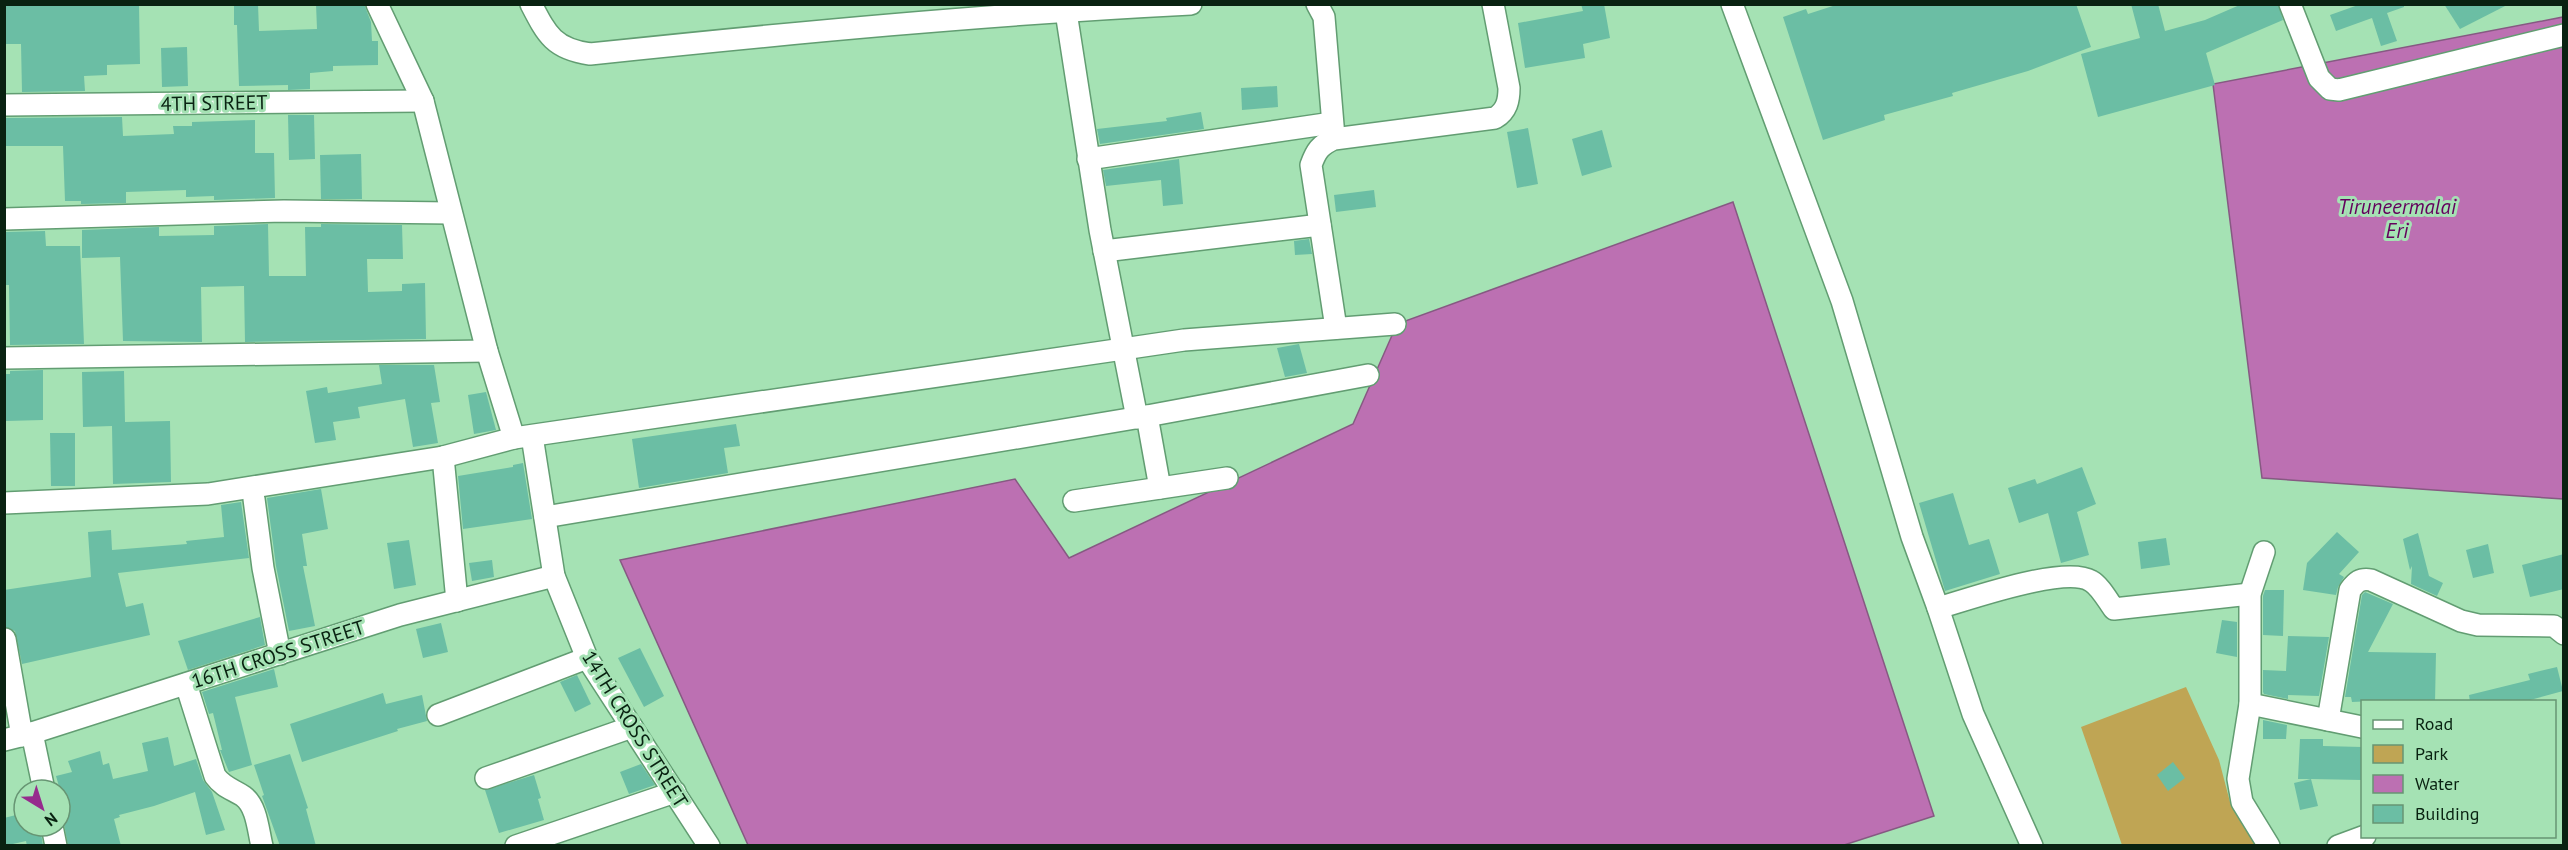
<svg xmlns="http://www.w3.org/2000/svg" width="2568" height="850" viewBox="0 0 2568 850" font-family="'PT Sans',sans-serif">
<style>
.green{fill:#bfa554}
.water{fill:#bc70b2;stroke:#865982;stroke-width:1.5}
.building{fill:#6bbea4}
.lines{fill:none;stroke-linecap:round;stroke-linejoin:round}
.minor-casing{stroke:#629d72;stroke-width:24}
.minor{stroke:#fff;stroke-width:21}
.labels{text-anchor:middle;dominant-baseline:central;stroke-width:6;stroke-linejoin:round;paint-order:stroke}
.street-label{font-size:20px;fill:#092211;stroke:#a5e2b4}
.water-label{font-size:21px;font-style:italic;fill:#64015d;stroke:#a5e2b4}
</style>
<rect width="100%" height="100%" fill="#a5e2b4"/>
<path class="green" d="M 2186,687 L 2219,760 L 2230,802 L 2256,845 L 2122,845 L 2081,727 Z"/>
<g class="water">
<path d="M 2563,17 L 2563,499 L 2262,478 L 2213,84 Z"/>
<path d="M 1733,202 L 1934,816 L 1841,846 L 748,845 L 620,560 L 1015,479 L 1069,558 L 1353,424 L 1397,324 Z"/>
</g>
<g class="building">
<path d="M 4,4 L 139,4 L 140,64 L 107,65 L 107,75 L 84,76 L 85,91 L 22,92 L 21,44 L 4,44 Z"/>
<path d="M 234,4 L 258,4 L 259,31 L 317,29 L 316,4 L 364,4 L 371,22 L 372,41 L 378,41 L 378,65 L 333,66 L 333,71 L 310,73 L 310,89 L 288,90 L 288,85 L 239,86 L 237,25 L 234,25 Z"/>
<path d="M 1581,4 L 1604,4 L 1610,38 L 1583,44 L 1585,58 L 1525,68 L 1518,23 L 1583,11 Z"/>
<path d="M 1839,4 L 2076,4 L 2091,47 L 2028,71 L 1952,93 L 1953,96 L 1884,115 L 1885,120 L 1823,140 L 1783,17 L 1806,9 L 1808,14 Z"/>
<path d="M 2131,4 L 2158,4 L 2165,31 L 2205,20 L 2242,4 L 2278,4 L 2283,20 L 2206,53 L 2215,85 L 2098,117 L 2081,54 L 2140,38 Z"/>
<path d="M 2361,4 L 2404,4 L 2404,7 L 2387,13 L 2397,41 L 2381,46 L 2372,18 L 2336,31 L 2330,15 Z"/>
<path d="M 2444,4 L 2509,4 L 2460,29 Z"/>
<path d="M 187,47 L 188,86 L 162,87 L 161,48 Z"/>
<path d="M 1277,86 L 1278,107 L 1242,110 L 1241,88 Z"/>
<path d="M 1201,112 L 1204,129 L 1100,144 L 1097,129 L 1167,121 L 1166,118 Z"/>
<path d="M 288,115 L 314,115 L 315,159 L 289,160 Z"/>
<path d="M 122,117 L 123,136 L 174,134 L 173,126 L 192,126 L 192,122 L 255,120 L 255,153 L 274,153 L 275,198 L 214,200 L 214,196 L 186,197 L 186,190 L 126,192 L 126,203 L 81,204 L 81,201 L 65,201 L 63,146 L 4,146 L 4,118 Z"/>
<path d="M 1528,128 L 1538,184 L 1517,188 L 1507,132 Z"/>
<path d="M 1602,130 L 1612,167 L 1582,176 L 1572,139 Z"/>
<path d="M 361,154 L 362,199 L 321,199 L 320,155 Z"/>
<path d="M 1179,159 L 1183,204 L 1163,206 L 1161,180 L 1106,186 L 1103,170 Z"/>
<path d="M 1374,190 L 1376,207 L 1336,212 L 1334,195 Z"/>
<path d="M 268,224 L 269,276 L 306,276 L 305,227 L 321,227 L 321,224 L 402,225 L 403,259 L 367,259 L 368,292 L 402,291 L 402,284 L 425,283 L 426,339 L 245,342 L 244,286 L 201,287 L 202,342 L 123,341 L 120,257 L 82,258 L 82,230 L 159,227 L 159,236 L 214,235 L 214,226 Z"/>
<path d="M 45,231 L 46,246 L 80,246 L 84,344 L 10,345 L 9,285 L 4,285 L 4,232 Z"/>
<path d="M 1309,239 L 1312,254 L 1295,255 L 1294,241 Z"/>
<path d="M 1299,344 L 1307,373 L 1285,377 L 1277,348 Z"/>
<path d="M 379,365 L 434,365 L 440,402 L 431,403 L 438,443 L 413,447 L 405,399 L 358,407 L 360,418 L 333,422 L 336,440 L 315,443 L 306,391 L 327,387 L 328,393 L 382,384 Z"/>
<path d="M 43,370 L 43,420 L 6,421 L 4,374 L 10,374 L 10,371 Z"/>
<path d="M 124,371 L 125,422 L 170,421 L 171,482 L 113,484 L 112,426 L 83,427 L 82,372 Z"/>
<path d="M 486,392 L 496,430 L 474,434 L 468,395 Z"/>
<path d="M 736,424 L 740,446 L 724,448 L 728,473 L 639,488 L 632,439 Z"/>
<path d="M 50,433 L 75,433 L 75,486 L 51,486 Z"/>
<path d="M 523,463 L 532,519 L 463,529 L 458,476 L 513,467 L 513,465 Z"/>
<path d="M 2082,467 L 2096,504 L 2077,512 L 2089,555 L 2061,563 L 2048,513 L 2019,523 L 2008,488 L 2035,479 L 2037,484 Z"/>
<path d="M 321,489 L 328,529 L 302,534 L 307,566 L 303,566 L 315,626 L 289,631 L 276,566 L 267,498 Z"/>
<path d="M 1953,493 L 1969,545 L 1989,539 L 2000,574 L 1945,591 L 1919,503 Z"/>
<path d="M 241,502 L 249,558 L 118,573 L 126,607 L 143,603 L 150,635 L 22,664 L 15,631 L 4,627 L 4,590 L 91,577 L 88,532 L 111,530 L 112,550 L 187,544 L 186,541 L 224,537 L 221,505 Z"/>
<path d="M 2337,532 L 2359,552 L 2339,574 L 2344,577 L 2338,587 L 2336,595 L 2303,590 L 2307,563 Z"/>
<path d="M 2418,533 L 2429,576 L 2443,583 L 2437,596 L 2411,584 L 2412,566 L 2410,570 L 2403,539 Z"/>
<path d="M 2166,538 L 2170,565 L 2141,569 L 2138,542 Z"/>
<path d="M 409,540 L 416,585 L 394,589 L 387,543 Z"/>
<path d="M 2488,544 L 2494,573 L 2473,578 L 2466,550 Z"/>
<path d="M 2564,554 L 2564,589 L 2530,597 L 2522,565 Z"/>
<path d="M 492,560 L 494,577 L 472,581 L 469,563 Z"/>
<path d="M 2265,590 L 2284,590 L 2283,636 L 2263,635 L 2263,596 Z"/>
<path d="M 2365,592 L 2393,604 L 2368,652 L 2436,653 L 2435,702 L 2395,702 L 2395,700 L 2352,702 L 2351,697 L 2345,697 L 2362,595 Z"/>
<path d="M 260,617 L 265,645 L 188,670 L 178,641 Z"/>
<path d="M 2222,620 L 2237,622 L 2237,657 L 2216,653 Z"/>
<path d="M 441,623 L 448,652 L 423,658 L 416,629 Z"/>
<path d="M 2288,636 L 2329,637 L 2319,696 L 2288,695 L 2288,699 L 2264,694 L 2263,692 L 2263,670 L 2286,671 Z"/>
<path d="M 640,648 L 664,696 L 644,707 L 618,658 Z"/>
<path d="M 2557,667 L 2563,691 L 2523,702 L 2470,702 L 2469,695 L 2530,680 L 2528,674 Z"/>
<path d="M 274,669 L 278,687 L 235,697 L 252,765 L 229,772 L 220,750 L 222,750 L 213,713 L 209,714 L 202,692 Z"/>
<path d="M 577,675 L 591,704 L 575,712 L 560,682 Z"/>
<path d="M 383,693 L 386,704 L 422,695 L 427,721 L 397,729 L 398,731 L 302,762 L 290,724 Z"/>
<path d="M 2263,720 L 2287,725 L 2286,739 L 2263,739 Z"/>
<path d="M 168,737 L 174,766 L 196,759 L 203,780 L 212,792 L 225,830 L 206,835 L 195,792 L 154,806 L 119,815 L 120,817 L 114,819 L 121,846 L 68,846 L 64,824 L 60,816 L 60,790 L 56,776 L 72,772 L 68,761 L 100,751 L 103,765 L 109,763 L 113,779 L 148,771 L 142,743 Z"/>
<path d="M 2300,739 L 2323,739 L 2323,746 L 2362,747 L 2362,780 L 2311,779 L 2318,806 L 2300,810 L 2294,783 L 2311,779 L 2298,779 Z"/>
<path d="M 290,754 L 308,808 L 306,809 L 316,846 L 280,846 L 262,796 L 264,795 L 254,765 Z"/>
<path d="M 2173,762 L 2185,778 L 2168,791 L 2157,775 Z"/>
<path d="M 641,764 L 655,785 L 629,794 L 620,772 Z"/>
<path d="M 534,775 L 541,798 L 538,799 L 544,820 L 499,833 L 485,790 Z"/>
<path d="M 24,813 L 24,826 L 40,826 L 43,846 L 27,846 L 26,841 L 4,846 L 4,818 Z"/>
</g>
<g class="lines">
<defs>
<g id="minor">
<path d="M 377,4 L 423,101 L 487,351 L 514,438"/>
<path d="M 531,4 C 547,35 554,49 590,54 C 790,33 990,14 1191,4"/>
<path d="M 1317,4 L 1324,17 L 1334,137"/>
<path d="M 1732,4 L 1842,301 L 1912,537 L 1938,608 L 1973,714 L 2032,846"/>
<path d="M 2290,4 L 2319,78 L 2330,89 L 2339,90 L 2564,35"/>
<path d="M 1066,12 L 1100,230 L 1137,418"/>
<path d="M 4,105 L 423,101"/>
<path d="M 1088,159 L 1332,123"/>
<path d="M 4,219 L 284,211 L 451,213"/>
<path d="M 1104,251 L 1320,225"/>
<path d="M 1336,328 L 1311,165 C 1316,151 1320,145 1334,139 L 1495,118 C 1507,111 1509,100 1509,88 L 1493,4"/>
<path d="M 4,358 L 487,351"/>
<path d="M 1147,416 L 1160,488"/>
<path d="M 532,436 L 554,576 L 587,658 L 709,846"/>
<path d="M 443,457 L 457,601"/>
<path d="M 254,499 L 263,568 L 280,654"/>
<path d="M 1074,501 L 1227,478"/>
<path d="M 4,503 L 208,494 L 443,457 L 514,438 L 1123,349 L 1184,340 L 1395,324"/>
<path d="M 545,517 L 1147,416 L 1368,375"/>
<path d="M 2264,552 L 2250,594 L 2250,704 L 2238,779 L 2242,802 L 2269,846"/>
<path d="M 1938,608 C 1970,599 2065,565 2091,581 C 2100,586 2108,601 2114,609 L 2250,594"/>
<path d="M 5,639 L 22,736"/>
<path d="M 186,684 L 215,776 C 223,787 232,789 243,796 C 257,806 258,830 262,846"/>
<path d="M 2250,704 L 2362,727"/>
<path d="M 438,715 L 587,658"/>
<path d="M 2328,720 L 2350,590 C 2356,582 2360,578 2371,580 L 2461,621 L 2478,625 L 2554,626 L 2564,634"/>
<path d="M 32,733 L 44,790"/>
<path d="M 4,740 L 32,733 L 400,615 L 554,576"/>
<path d="M 486,778 L 632,727"/>
<path d="M 52,826 L 56,846"/>
<path d="M 516,846 L 675,792"/>
<path d="M 2338,846 L 2365,836"/>
</g>
</defs>
<use href="#minor" class="minor-casing"/>
<use href="#minor" class="minor"/>
</g>
<g class="labels">
<g class="street-label">
<text transform="translate(214 103) rotate(-1)">4TH STREET</text>
<text transform="translate(278 654) rotate(-18)">16TH CROSS STREET</text>
<text transform="translate(635 729) rotate(58)">14TH CROSS STREET</text>
</g>
<g class="water-label">
<text x="2397" y="206">Tiruneermalai<tspan x="2397" dy="24">Eri</tspan></text>
</g>
</g>
<rect width="2568" height="850" fill="none" stroke="#092211" stroke-width="12"/>
<rect x="2361" y="700" width="195" height="138" fill="#a5e2b4" stroke="#679573" stroke-width="1.5"/>
<rect x="2373" y="720" width="30" height="9" fill="#ffffff" stroke="#679573" stroke-width="1.5"/>
<text x="2415" y="730" font-size="18" fill="#092211">Road</text>
<rect x="2373" y="745" width="30" height="18" fill="#bfa554" stroke="#679573" stroke-width="1.5"/>
<text x="2415" y="760" font-size="18" fill="#092211">Park</text>
<rect x="2373" y="775" width="30" height="18" fill="#bc70b2" stroke="#679573" stroke-width="1.5"/>
<text x="2415" y="790" font-size="18" fill="#092211">Water</text>
<rect x="2373" y="805" width="30" height="18" fill="#6bbea4" stroke="#679573" stroke-width="1.5"/>
<text x="2415" y="820" font-size="18" fill="#092211">Building</text>
<g transform="translate(42 808) rotate(142)"><circle r="28" fill="#a5e2b4" stroke="#679573" stroke-width="1.5"/>
<path d="M0-4.5L10 22L0 15L-10 22Z" fill="#962b8d"/>
<text y="-9" font-size="16" font-weight="bold" text-anchor="middle" fill="#092211">N</text>
</g>
</svg>
